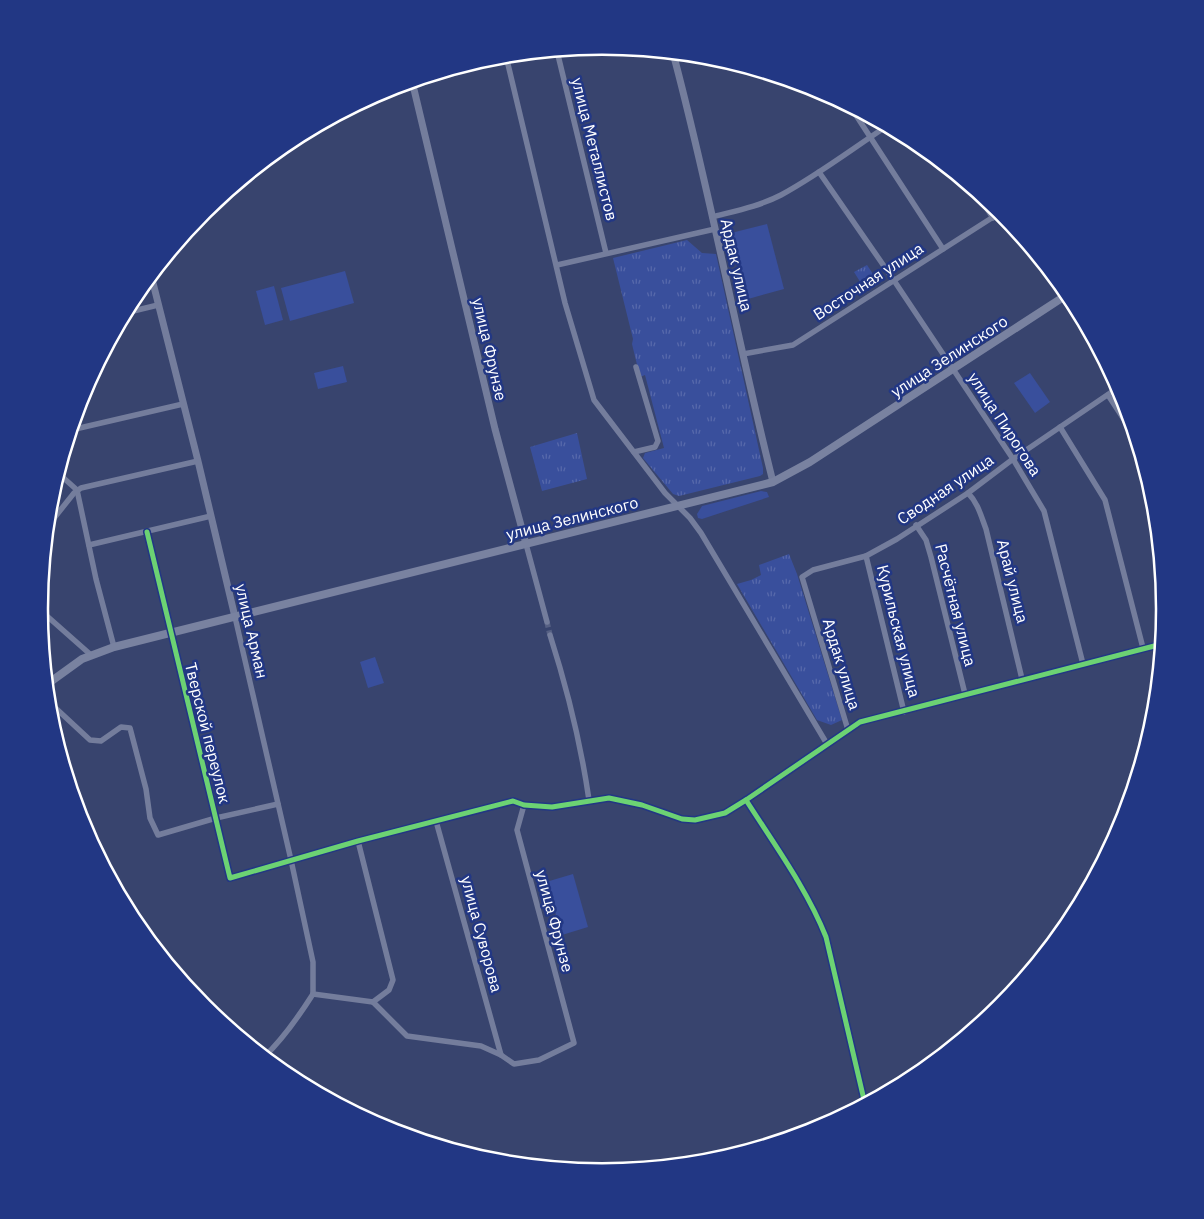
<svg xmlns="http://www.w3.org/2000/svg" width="1204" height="1219" viewBox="0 0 1204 1219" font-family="'IBM Plex Sans',sans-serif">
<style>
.grass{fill:#394f9c}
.park{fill:url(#park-tufts)}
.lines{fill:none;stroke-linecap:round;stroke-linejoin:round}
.minor-tunnel{stroke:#566084;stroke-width:5.5;stroke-dasharray:5.5 3;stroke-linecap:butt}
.minor{stroke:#747d9c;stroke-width:5.5}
.tertiary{stroke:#747d9c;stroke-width:7}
.secondary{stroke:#7982a0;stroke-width:8}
.cycleway-casing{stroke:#223784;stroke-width:8}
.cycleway{stroke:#6cd273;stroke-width:5}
.labels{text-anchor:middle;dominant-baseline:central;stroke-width:5;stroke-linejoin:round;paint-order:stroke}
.street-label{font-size:16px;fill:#fff;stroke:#223784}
.rim{fill:none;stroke:#fff;stroke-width:2.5}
</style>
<defs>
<pattern id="park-tufts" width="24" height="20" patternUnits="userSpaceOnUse" patternTransform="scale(1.25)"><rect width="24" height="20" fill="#394f9c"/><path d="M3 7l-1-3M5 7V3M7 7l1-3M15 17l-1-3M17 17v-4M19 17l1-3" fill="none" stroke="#5769ab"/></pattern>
</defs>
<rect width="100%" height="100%" fill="#38446e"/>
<g class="grass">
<path d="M 767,224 L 784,289 L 748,299 L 731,233 Z"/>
<path d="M 345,271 L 354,303 L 290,321 L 281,288 Z"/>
<path d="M 274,286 L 283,320 L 265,325 L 256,291 Z"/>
<path d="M 343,366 L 347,382 L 318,389 L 314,373 Z"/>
<path d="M 1030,373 L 1050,402 L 1035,413 L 1014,383 Z"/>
<path d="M 761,491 L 767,492 L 769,497 L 702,519 L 698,518 L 697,514 L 702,506 Z"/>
<path d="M 375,657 L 384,683 L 368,688 L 360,662 Z"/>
<path d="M 573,874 L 588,927 L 562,935 L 546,882 Z"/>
</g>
<g class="park">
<path d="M 687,240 L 702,253 L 716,254 L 763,468 L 763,474 L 760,476 L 679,496 L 673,494 L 643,458 L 645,453 L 664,448 L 645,375 L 640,377 L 632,344 L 633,339 L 613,258 Z"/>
<path d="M 867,265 L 877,280 L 864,288 L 854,272 Z"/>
<path d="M 577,433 L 587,479 L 542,491 L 530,447 Z"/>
<path d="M 789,554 L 797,574 L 842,720 L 831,725 L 817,720 L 737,584 L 751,580 L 761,575 L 759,565 Z"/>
</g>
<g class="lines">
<path class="minor-tunnel" d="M 547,622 L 550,635"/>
<g class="minor">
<path d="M 557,51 L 606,253"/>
<path d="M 506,56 L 565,303 L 594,400 L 665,493 L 690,518 L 701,533 L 827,744"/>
<path d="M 850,106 L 943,249"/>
<path d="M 819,172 L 895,282 L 1013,459 L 1044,511 L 1083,664"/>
<path d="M 975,190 L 993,218"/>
<path d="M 712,217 C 735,211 760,206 781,195 C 818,175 852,149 887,126"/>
<path d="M 557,265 L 715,229"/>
<path d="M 125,313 L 158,305"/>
<path d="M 743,354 L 793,345 L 1001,212"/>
<path d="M 1108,395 L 1136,438"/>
<path d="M 1060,427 L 1105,500 L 1143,648"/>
<path d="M 71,430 L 183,404"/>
<path d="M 634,452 L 655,447 L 658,441 L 636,367"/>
<path d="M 58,473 L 77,490 L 96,579 L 114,647"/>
<path d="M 968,493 C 978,503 981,516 986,529 L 1022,679"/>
<path d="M 916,525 L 926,540 L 931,557 L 965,694"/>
<path d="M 47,527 L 74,493 L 81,488 L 198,461"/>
<path d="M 147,532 L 230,878 L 358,841 L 513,801 L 524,805 L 552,807 L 609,798 L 642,805 L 682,819 L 695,820 L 725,813 L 746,800"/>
<path d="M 526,544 L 547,622"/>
<path d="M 89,545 L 211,516"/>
<path d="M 866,556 L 904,712"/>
<path d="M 39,609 L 91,655"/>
<path d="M 235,617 L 291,860 L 313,962 L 313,994"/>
<path d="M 550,635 C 567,688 581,745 589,800"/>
<path d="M 48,701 L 90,740 L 101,741 L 121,727 L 130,728 L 146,789 L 150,818 L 158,835 L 216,818 L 278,804"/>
<path d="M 848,730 L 802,577 L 813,570 L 866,556 L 897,539 L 968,493 L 1013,459 L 1119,387"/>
<path d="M 436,821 L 501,1055"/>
<path d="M 358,841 L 393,980 L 389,990 L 373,1002"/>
<path d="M 313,994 L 373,1002 L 407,1036 L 481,1046 L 501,1055 L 514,1064 L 539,1060 L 574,1043 L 517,830 L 524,805"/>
<path d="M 264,1057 C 283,1039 299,1016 313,994"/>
<path d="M 865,1104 L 826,937 C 807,889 774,844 746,800 L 860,722 L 1162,644"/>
</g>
<g class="tertiary">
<path d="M 673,53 C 711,195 737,340 773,482"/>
<path d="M 412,81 L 495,429 L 526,544"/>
<path d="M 151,275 L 198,461 L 235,617"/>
</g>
<path class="secondary" d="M 46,685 L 82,659 L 114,647 L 773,482 L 810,462 L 1068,294"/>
<defs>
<g id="cycleway">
<path d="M 147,532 L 230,878 L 358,841 L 513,801 L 524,805 L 552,807 L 609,798 L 642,805 L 682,819 L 695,820 L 725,813 L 746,800"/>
<path d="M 865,1104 L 826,937 C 807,889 774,844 746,800 L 860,722 L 1162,644"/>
</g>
</defs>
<use href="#cycleway" class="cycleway-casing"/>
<use href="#cycleway" class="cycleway"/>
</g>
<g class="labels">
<g class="street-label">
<text transform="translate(595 149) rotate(76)">улица Металлистов</text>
<text transform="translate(737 265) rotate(77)">Ардак улица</text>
<text transform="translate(868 281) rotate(-33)">Восточная улица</text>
<text transform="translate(490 349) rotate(77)">улица Фрунзе</text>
<text transform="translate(949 356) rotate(-33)">улица Зелинского</text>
<text transform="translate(1005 424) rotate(57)">улица Пирогова</text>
<text transform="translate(945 489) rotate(-34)">Сводная улица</text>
<text transform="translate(572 518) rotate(-14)">улица Зелинского</text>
<text transform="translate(1013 581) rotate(76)">Арай улица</text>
<text transform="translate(956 605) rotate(76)">Расчётная улица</text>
<text transform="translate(252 631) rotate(77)">улица Арман</text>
<text transform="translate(899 631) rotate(76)">Курильская улица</text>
<text transform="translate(842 664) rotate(73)">Ардак улица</text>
<text transform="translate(208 733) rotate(76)">Тверской переулок</text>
<text transform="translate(555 921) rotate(75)">улица Фрунзе</text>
<text transform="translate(482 934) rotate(75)">улица Суворова</text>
</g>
</g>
<path d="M0 0H1204V1219H0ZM48 609a554 554 0 1 1 1108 0a554 554 0 1 1-1108 0Z" fill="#223784" fill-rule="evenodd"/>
<path class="rim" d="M48 609a554 554 0 1 1 1108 0a554 554 0 1 1-1108 0Z"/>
</svg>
